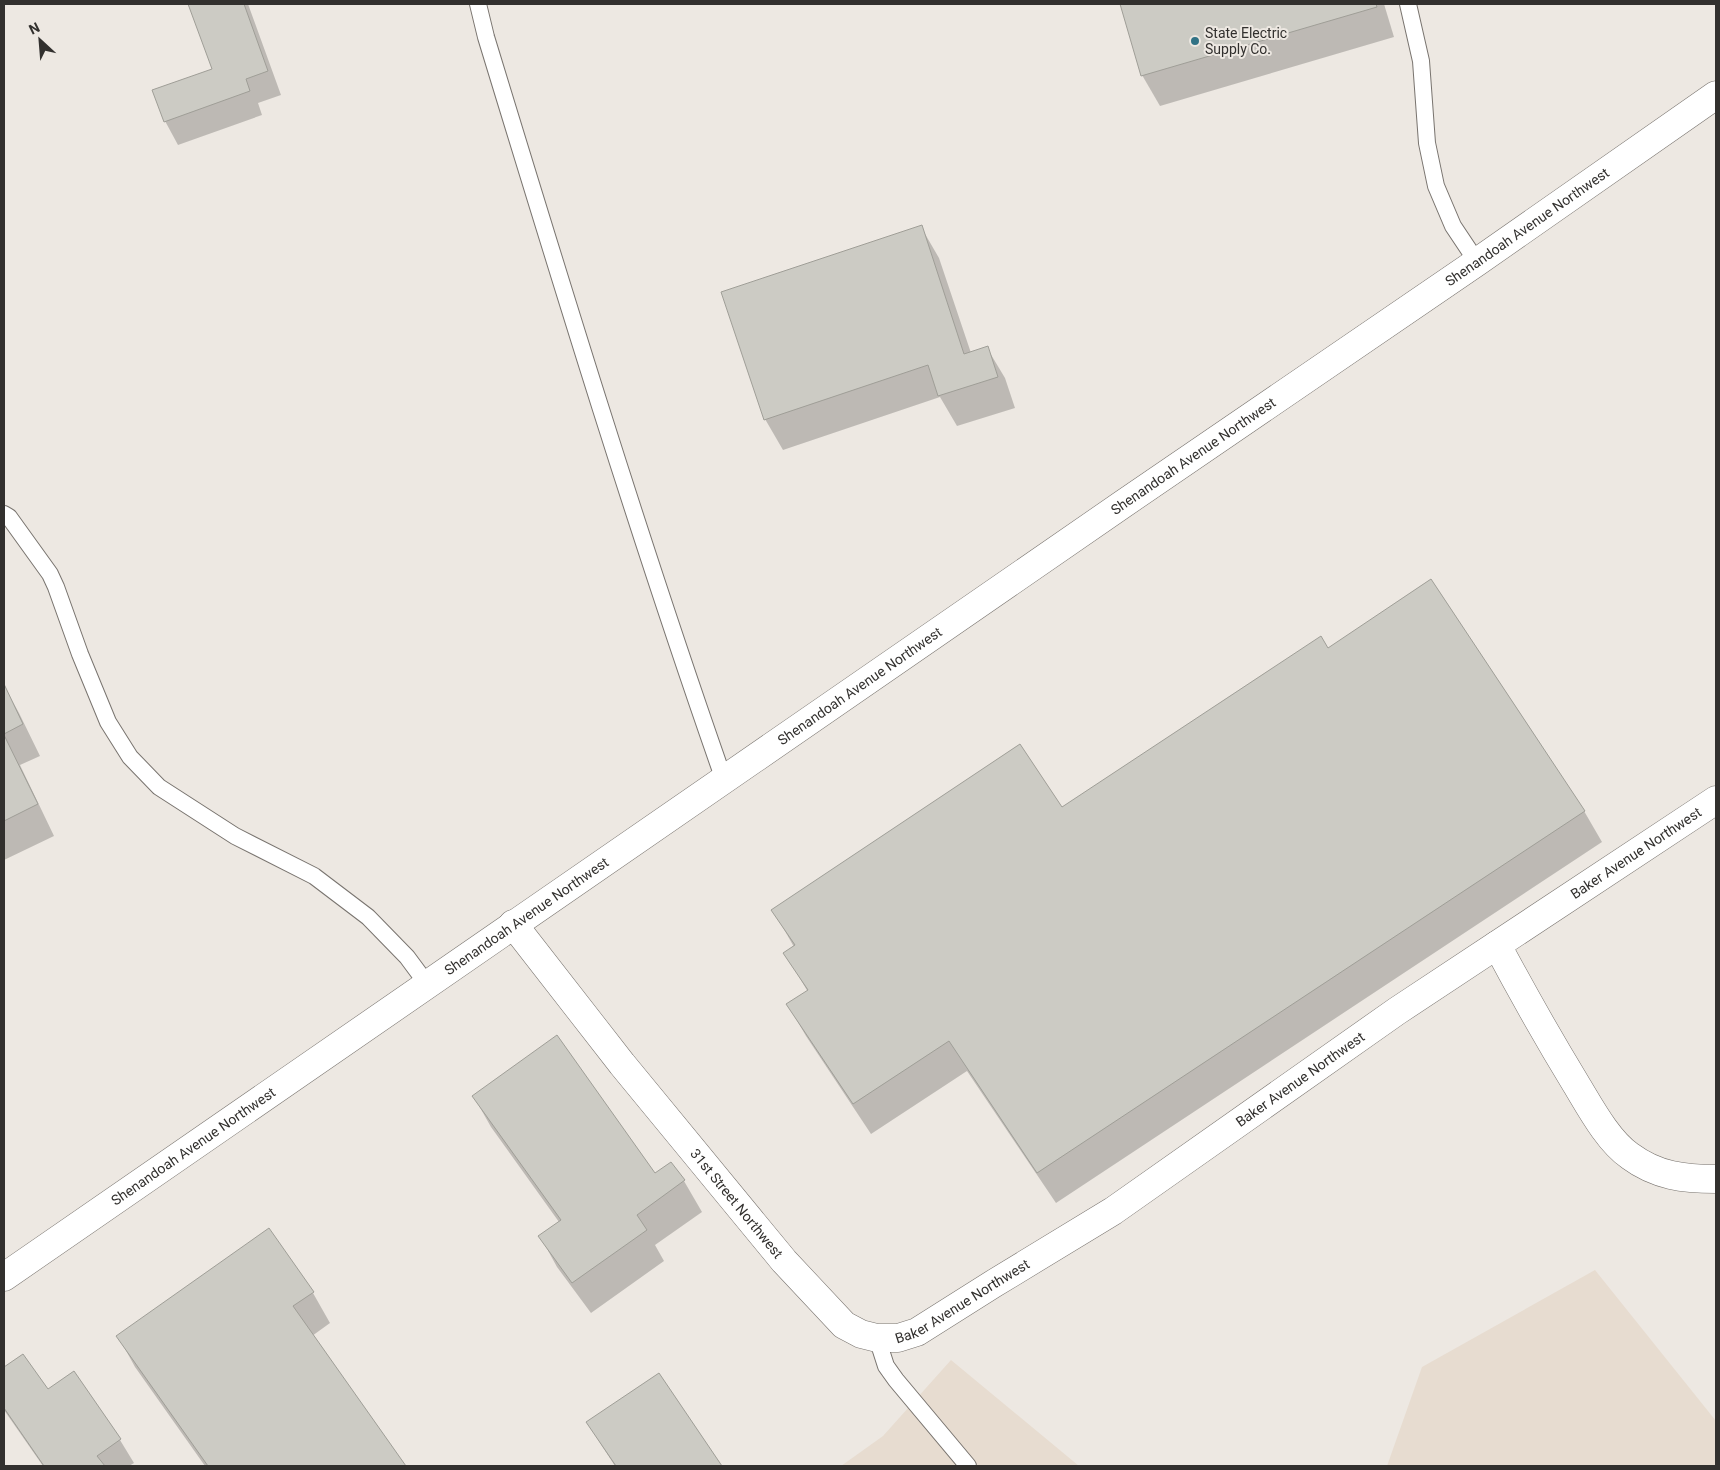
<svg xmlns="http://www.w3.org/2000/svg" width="1720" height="1470" viewBox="0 0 1720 1470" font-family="Roboto,sans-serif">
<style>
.built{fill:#e7dcd0}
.shadow{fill:#0003}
.building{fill:#cccbc4;stroke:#9f9e97}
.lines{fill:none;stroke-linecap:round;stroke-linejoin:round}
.lane-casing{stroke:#79746f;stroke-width:18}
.street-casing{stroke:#79746f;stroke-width:29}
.secondary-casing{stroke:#79746f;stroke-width:29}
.lane{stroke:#fff;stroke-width:16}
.street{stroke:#fff;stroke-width:28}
.secondary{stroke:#fff;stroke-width:28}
.poi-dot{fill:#317285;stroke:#ede8e2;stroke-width:2}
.labels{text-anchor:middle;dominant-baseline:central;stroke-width:4;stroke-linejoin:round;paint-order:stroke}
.poi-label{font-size:14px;fill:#32302e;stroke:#ede8e2;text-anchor:start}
.street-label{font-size:14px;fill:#32302e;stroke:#ede8e2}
</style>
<rect width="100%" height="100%" fill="#ede8e2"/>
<g class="built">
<path d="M 1595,1270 L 1716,1421 L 1716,1466 L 1387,1466 L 1422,1367 Z"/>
<path d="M 951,1360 L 1079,1466 L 841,1466 L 883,1436 Z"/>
</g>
<g class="shadow">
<path d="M 190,4 L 248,4 L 281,95 L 258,103 L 262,115 L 178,145 L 165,121 L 213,69 Z"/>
<path d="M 1122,4 L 1384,4 L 1394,37 L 1160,106 L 1142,75 Z"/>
<path d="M 921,227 L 939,258 L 971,353 L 987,348 L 1005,378 L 1015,408 L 957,426 L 940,397 L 783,450 L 765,419 Z"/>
<path d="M 1328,649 L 1584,811 L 1602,842 L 1056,1203 L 967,1071 L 871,1134 L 806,1036 L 788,1005 L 808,992 L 785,953 L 794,947 L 773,910 L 1062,809 Z"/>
<path d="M 4,686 L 19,713 L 40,756 L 20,765 L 54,836 L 4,860 Z"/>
<path d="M 474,1097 L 655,1174 L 671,1163 L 684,1181 L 702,1212 L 655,1245 L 664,1261 L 591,1313 L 557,1267 L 540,1236 L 559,1222 L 491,1127 Z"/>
<path d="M 313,1293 L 330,1323 L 312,1336 L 404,1466 L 205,1466 L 135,1367 L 118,1336 Z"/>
<path d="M 23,1356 L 47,1391 L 74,1372 L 120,1440 L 134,1463 L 129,1466 L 43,1466 L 4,1410 L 4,1369 Z"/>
<path d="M 659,1375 L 721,1466 L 615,1466 L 602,1446 L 588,1423 Z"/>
</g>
<g class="building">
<path d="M 188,4 L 244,4 L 268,71 L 246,79 L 250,91 L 164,122 L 152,90 L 212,69 Z"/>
<path d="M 1120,4 L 1376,4 L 1377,7 L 1141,76 Z"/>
<path d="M 922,225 L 964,354 L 988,346 L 998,377 L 938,396 L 928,365 L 764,420 L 721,292 Z"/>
<path d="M 1431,579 L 1585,811 L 1037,1173 L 949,1041 L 853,1104 L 786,1004 L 808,990 L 783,953 L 795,945 L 771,910 L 1020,744 L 1062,807 L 1321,636 L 1328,648 Z"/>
<path d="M 4,684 L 23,724 L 4,734 Z"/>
<path d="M 4,735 L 38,804 L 4,821 Z"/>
<path d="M 557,1035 L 655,1173 L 671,1162 L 685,1180 L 637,1215 L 647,1230 L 572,1283 L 538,1236 L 561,1220 L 472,1096 Z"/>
<path d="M 269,1228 L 314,1292 L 293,1306 L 406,1466 L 208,1466 L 116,1336 Z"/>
<path d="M 23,1354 L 48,1389 L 74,1371 L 121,1439 L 97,1456 L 105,1466 L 44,1466 L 4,1408 L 4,1367 Z"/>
<path d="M 659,1373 L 722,1466 L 616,1466 L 586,1422 Z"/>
</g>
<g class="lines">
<defs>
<g id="lane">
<path d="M 478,4 L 486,37 C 562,286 638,535 724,780"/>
<path d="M 1408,4 L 1421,61 L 1427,143 L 1436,186 L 1453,226 L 1477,262"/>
<path d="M 4,514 L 9,517 L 50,574 L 56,587 L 80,654 L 108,722 L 130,757 L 159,787 L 235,836 L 314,876 L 368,917 L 407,957 L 427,984"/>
<path d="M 877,1338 L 886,1366 L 896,1380 L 968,1466"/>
</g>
<g id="street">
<path id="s1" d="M 513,924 L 622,1064 L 784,1261 L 844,1325 L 861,1334 L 877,1338 L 898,1338 L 917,1332 L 993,1284 L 1113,1211 L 1397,1011 L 1716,800"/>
<path d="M 1497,945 C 1522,992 1548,1038 1576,1084 C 1590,1107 1608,1141 1630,1156 C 1657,1176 1684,1179 1716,1179"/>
</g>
<g id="secondary">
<path id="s2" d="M 4,1277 L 1123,504 L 1477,262 L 1716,95"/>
</g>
</defs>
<use href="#lane" class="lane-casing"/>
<use href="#street" class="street-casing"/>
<use href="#secondary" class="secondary-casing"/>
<use href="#lane" class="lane"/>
<use href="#street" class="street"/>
<use href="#secondary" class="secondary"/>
</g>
<circle class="poi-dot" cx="1195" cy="41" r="5"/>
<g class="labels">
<g class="poi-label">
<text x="1205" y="33">State Electric<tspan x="1205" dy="16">Supply Co.</tspan></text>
</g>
<g class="street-label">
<text stroke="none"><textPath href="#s2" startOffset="1850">Shenandoah Avenue Northwest</textPath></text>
<text stroke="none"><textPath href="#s2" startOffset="1445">Shenandoah Avenue Northwest</textPath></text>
<text stroke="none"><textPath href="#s2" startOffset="1040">Shenandoah Avenue Northwest</textPath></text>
<text stroke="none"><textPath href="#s1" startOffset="1461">Baker Avenue Northwest</textPath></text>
<text stroke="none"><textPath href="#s2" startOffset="635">Shenandoah Avenue Northwest</textPath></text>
<text stroke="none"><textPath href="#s1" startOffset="1056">Baker Avenue Northwest</textPath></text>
<text stroke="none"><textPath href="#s2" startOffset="230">Shenandoah Avenue Northwest</textPath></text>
<text stroke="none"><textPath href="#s1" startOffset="358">31st Street Northwest</textPath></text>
<text stroke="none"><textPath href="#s1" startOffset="651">Baker Avenue Northwest</textPath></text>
</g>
</g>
<rect width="1720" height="1470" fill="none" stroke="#32302e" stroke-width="10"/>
<g transform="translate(40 40) rotate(334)" stroke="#ede8e2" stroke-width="4" paint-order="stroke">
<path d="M0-4L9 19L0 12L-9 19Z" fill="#32302e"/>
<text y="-8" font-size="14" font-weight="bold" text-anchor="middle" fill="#32302e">N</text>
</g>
</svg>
